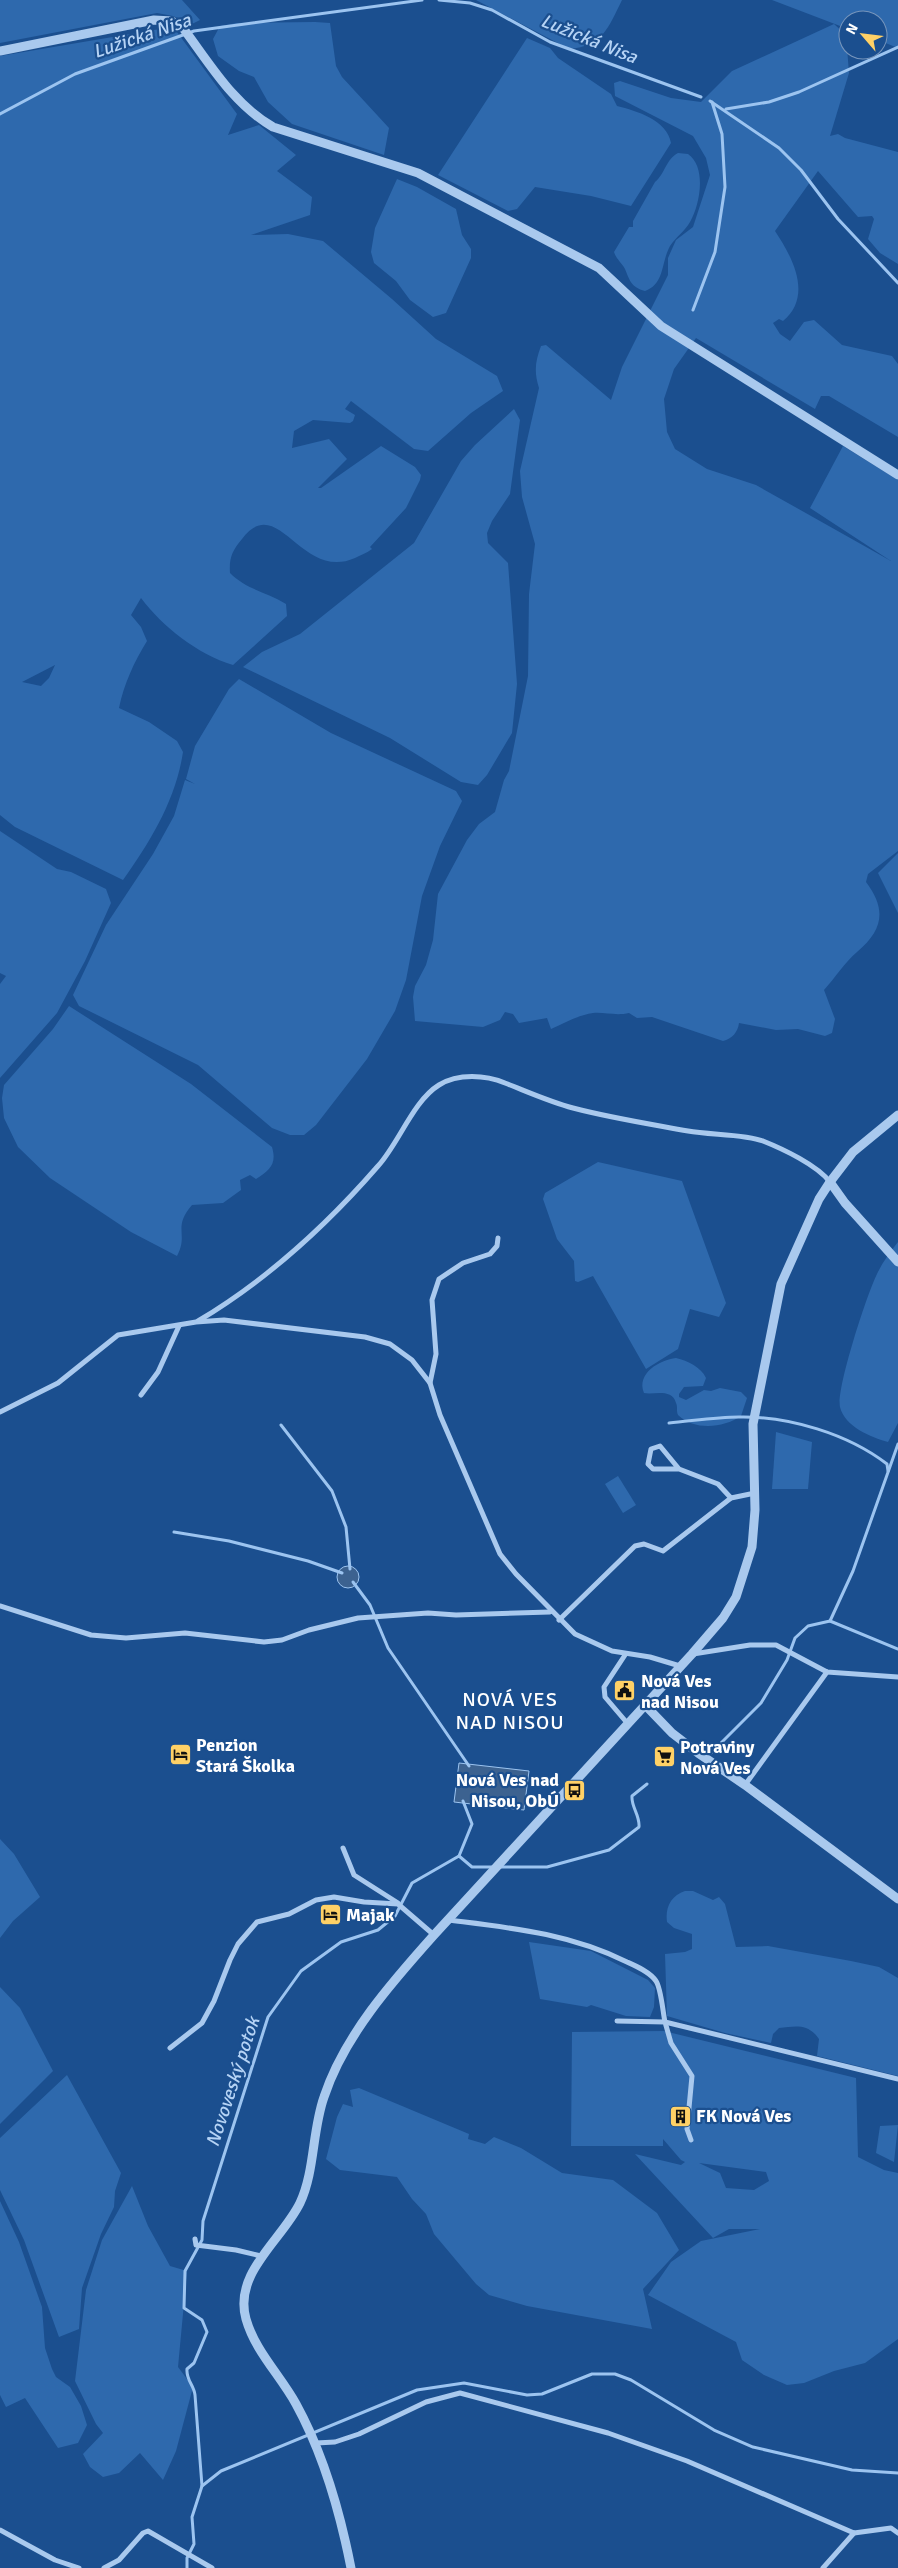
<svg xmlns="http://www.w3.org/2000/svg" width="898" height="2568" viewBox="0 0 898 2568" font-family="Signika,sans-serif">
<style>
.green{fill:#2e69ad;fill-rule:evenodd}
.water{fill:#3c6290;stroke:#9cc4f0}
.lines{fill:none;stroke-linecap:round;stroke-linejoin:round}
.stream{stroke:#9cc4f0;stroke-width:3}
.minor{stroke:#a9c9ee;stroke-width:5}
.tertiary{stroke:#a9c9ee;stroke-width:9}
.labels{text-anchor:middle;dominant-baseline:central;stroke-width:4.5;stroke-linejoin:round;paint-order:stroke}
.poi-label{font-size:18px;font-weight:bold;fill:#fff;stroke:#1b4f8f;text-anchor:start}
.water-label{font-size:19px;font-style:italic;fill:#b5d3f5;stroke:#1b4f8f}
.quarter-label{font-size:20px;letter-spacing:1px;fill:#fff;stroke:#1b4f8f}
</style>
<rect width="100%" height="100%" fill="#1b4f8f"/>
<g class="green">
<path d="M 0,0 L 182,0 L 200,20 L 192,24 L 173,16 L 157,13 L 0,43 Z"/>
<path d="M 476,0 L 622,0 C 608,28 603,46 569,49 Z"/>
<path d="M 772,0 L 898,0 L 898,48 L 878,40 L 878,20 L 848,20 L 848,29 Z"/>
<path d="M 315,22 L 330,23 L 336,66 L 342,77 L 389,128 L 384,155 L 292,124 L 268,102 L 254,77 L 239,71 L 218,56 L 213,39 L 220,26 L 237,23 Z"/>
<path d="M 834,24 L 846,35 L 849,73 L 830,136 L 838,134 L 845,138 L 898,152 L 898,264 L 880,253 L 868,239 L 874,219 L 872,216 L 858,217 L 818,171 L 775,231 C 793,258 813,296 783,321 L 779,319 L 773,323 L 780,334 L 790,341 L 804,322 L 814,320 L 842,345 L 892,356 L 898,364 L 898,437 L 829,396 L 821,396 L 815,409 L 696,338 L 674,369 L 664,399 L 667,432 L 675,449 L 707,469 L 756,485 L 891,561 L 810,508 L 843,446 L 898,480 L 898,851 L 868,874 L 866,882 C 887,910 883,930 857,952 C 845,962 835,978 824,990 L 835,1019 L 832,1033 L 825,1036 L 798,1029 L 776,1030 L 739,1023 C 738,1032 732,1039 723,1041 L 652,1017 L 637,1018 L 629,1013 C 616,1016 605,1012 593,1013 C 579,1015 564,1023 551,1029 L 547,1018 L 519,1023 L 513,1014 L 505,1012 L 500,1020 L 483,1027 L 415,1021 L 413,997 L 415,986 L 426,965 L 433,940 L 438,894 L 467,840 L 479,824 L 495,812 L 504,780 L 509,771 L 528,676 L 529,594 L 535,544 L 522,497 L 520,471 L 539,388 C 534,372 535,362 541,346 L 546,345 L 611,400 L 622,367 L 668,275 L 668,258 L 676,240 L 693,227 L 710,175 L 706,158 L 693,136 L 615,96 L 614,83 L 620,81 L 671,98 L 701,102 L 732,71 Z"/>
<path d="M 166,28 L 177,32 L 237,114 L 228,135 L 259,125 L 296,155 L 277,171 L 312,197 L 310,215 L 251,235 L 288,234 L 323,241 L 392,299 L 436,339 L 497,376 L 503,391 L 471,413 L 428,451 L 414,449 L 351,401 L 345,409 L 355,415 L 353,421 L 350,423 L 313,420 L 294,431 L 292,448 L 329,439 L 347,459 L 318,488 L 321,488 L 381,446 L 415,467 L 421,475 L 420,480 L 406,508 L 370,547 L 372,549 C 367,553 360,555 355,558 C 301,582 278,491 242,539 C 232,551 229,558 230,573 C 247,590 267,592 286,604 L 287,616 L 233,665 C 197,654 163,627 141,598 L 131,615 L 141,627 L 147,641 C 134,662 124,684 119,708 L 149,722 L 177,741 L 183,752 C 176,799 151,841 123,880 L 15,827 L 0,815 L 0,56 ZM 55,665 L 49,678 L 41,686 L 22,682 Z"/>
<path d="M 527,38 L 550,48 L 558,58 L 611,94 L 617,106 C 637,111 667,120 671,143 L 631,206 L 591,196 L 535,187 L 517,209 L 508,211 L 438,175 Z"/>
<path d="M 678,153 L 688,154 C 707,167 700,205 690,222 C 685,231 676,237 670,246 C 661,262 665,284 645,291 C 631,287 630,281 625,269 C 622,263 616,259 614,252 L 629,227 L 633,227 L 633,221 L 655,182 C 665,174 666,159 678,153 Z"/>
<path d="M 397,179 L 417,187 L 456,209 L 462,235 L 471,249 L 471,258 L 446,313 L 433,317 L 410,300 L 396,281 L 374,263 L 371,252 L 375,228 Z"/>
<path d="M 514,409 L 520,420 L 510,494 L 492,521 L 487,533 L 488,543 L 508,563 L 517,684 L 512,733 L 487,775 L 478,785 L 461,782 L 390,738 L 243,667 L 262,652 L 300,634 L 414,543 L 461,461 L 475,445 Z"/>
<path d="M 239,679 L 331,733 L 456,791 L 462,801 L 440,846 L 422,896 L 406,980 L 395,1011 L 367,1059 L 316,1125 L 304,1135 L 290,1135 L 272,1128 L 198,1065 L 79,1006 L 73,995 L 106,925 L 153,854 L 174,816 L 185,780 L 195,784 L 186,779 L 195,746 L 229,689 Z"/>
<path d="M 0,831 L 57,869 L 71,872 L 106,889 L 111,903 L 85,961 L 57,1013 L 0,1078 L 0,984 L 6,976 L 0,973 Z"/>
<path d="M 898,853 L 898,913 L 878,873 Z"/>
<path d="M 69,1006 L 191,1084 L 272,1147 C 277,1164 270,1170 256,1179 L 250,1175 L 240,1180 L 241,1190 L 223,1203 L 192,1205 C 172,1228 189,1234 177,1256 L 131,1232 L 50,1178 L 18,1147 L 4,1118 L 2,1098 L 4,1085 L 53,1029 Z"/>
<path d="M 598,1162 L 682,1181 L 726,1303 L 719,1317 L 690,1309 L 678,1349 L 646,1369 L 593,1276 L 578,1282 L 575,1281 L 574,1261 L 557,1239 L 543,1199 L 545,1193 Z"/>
<path d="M 898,1242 L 898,1423 L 888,1442 C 871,1437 845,1427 840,1407 C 836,1389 867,1294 877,1274 C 882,1263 890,1252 898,1242 Z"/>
<path d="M 676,1358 C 688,1361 701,1367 706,1378 L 703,1386 L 684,1387 L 679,1394 L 679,1397 L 686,1400 L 704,1390 L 711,1391 L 720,1388 L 741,1392 L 747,1398 L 741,1416 C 723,1428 695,1431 678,1415 C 676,1411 678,1407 676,1403 C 672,1388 654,1395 644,1393 C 636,1373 660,1360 676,1358 Z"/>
<path d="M 776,1432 L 812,1442 L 808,1489 L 772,1489 Z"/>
<path d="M 618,1476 L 636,1505 L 623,1513 L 605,1484 Z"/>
<path d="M 0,1839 L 14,1854 L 40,1897 L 13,1921 L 0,1938 Z"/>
<path d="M 685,1891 L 693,1891 L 713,1900 L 719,1897 L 725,1904 L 736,1947 L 768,1946 L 851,1961 L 879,1967 L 898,1978 L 898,2076 L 817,2056 L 819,2039 C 808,2023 796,2026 779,2028 L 773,2034 L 771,2043 L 725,2033 L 667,2016 L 665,1954 L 685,1952 L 692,1949 L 692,1934 L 674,1928 L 667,1922 C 665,1907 671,1896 685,1891 Z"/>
<path d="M 529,1942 L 591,1951 L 648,1980 L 655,1988 L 654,2007 L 650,2017 L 626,2016 L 591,2005 L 587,2007 L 540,1999 Z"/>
<path d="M 0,1987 L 20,2008 L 53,2071 L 0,2124 Z"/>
<path d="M 664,2031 L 856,2078 L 858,2157 L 884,2170 L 898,2173 L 898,2339 L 865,2363 L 834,2371 L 804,2383 L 787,2385 L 764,2375 L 742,2360 L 736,2342 L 648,2295 L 671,2262 L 701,2241 L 760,2229 L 729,2229 L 713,2238 L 635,2154 L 681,2165 L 685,2162 L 681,2160 L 663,2139 L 663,2146 L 571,2146 L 572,2032 ZM 699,2163 L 766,2172 L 769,2181 L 754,2190 L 726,2188 L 720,2173 Z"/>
<path d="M 67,2075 L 121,2173 L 115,2191 L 114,2207 L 101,2234 L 82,2288 L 79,2329 L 59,2337 L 24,2240 L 0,2190 L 0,2138 Z"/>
<path d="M 359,2088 L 469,2134 L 468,2139 L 485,2144 L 494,2137 L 521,2148 L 562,2173 L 613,2180 L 657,2213 L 679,2250 L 643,2289 L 652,2329 L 527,2306 L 489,2295 L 476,2284 L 434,2234 L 426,2214 L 412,2199 L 397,2177 L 340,2170 L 326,2159 L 337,2117 L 343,2104 L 353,2107 L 350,2090 Z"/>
<path d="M 898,2125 L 894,2162 L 876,2153 L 880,2126 Z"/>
<path d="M 132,2186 L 148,2226 L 170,2266 L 187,2271 L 178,2367 L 193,2387 L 176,2451 L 163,2480 L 140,2453 L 119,2473 L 103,2477 L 90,2467 L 83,2454 L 103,2433 L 96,2424 L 75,2381 L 86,2290 L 102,2240 Z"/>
<path d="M 0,2201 L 19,2242 L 42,2307 L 45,2348 L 52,2369 L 56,2377 L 70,2387 L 81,2406 L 87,2425 L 78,2443 L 58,2448 L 25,2398 L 6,2407 L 0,2395 Z"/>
</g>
<g class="water">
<circle cx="348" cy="1577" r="11"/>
<path d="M 459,1763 L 529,1771 L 524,1810 L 454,1802 Z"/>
</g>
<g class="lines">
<g class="stream">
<path d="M 439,0 L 470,3 L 492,10 L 550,42 L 701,97"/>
<path d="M 710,101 L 779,148 L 801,170 L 838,219 L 898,283"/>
<path d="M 726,109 L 769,102 L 799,92 L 898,47"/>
<path d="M 0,114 L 75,74 L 194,31 L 422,0"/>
<path d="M 693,310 L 715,252 L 725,187 L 722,134 L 712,102"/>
<path d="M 669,1423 C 692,1421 716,1417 739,1417 C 789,1416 848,1434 887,1464 L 888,1471"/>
<path d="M 281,1425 L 332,1491 L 346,1527 L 350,1569"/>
<path d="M 174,1532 L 229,1541 L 308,1561 L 342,1573"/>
<path d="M 353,1582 L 370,1605 L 388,1648 L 469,1766"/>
<path d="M 830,1621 L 853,1571 L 898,1444"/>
<path d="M 711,1753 L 761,1703 L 787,1660 L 795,1638 L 808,1626 L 830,1621 L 898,1649"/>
<path d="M 459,1856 L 472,1824 L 463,1801"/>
<path d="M 202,2486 L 221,2471 L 417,2390 L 464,2383 L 527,2395 L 542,2394 L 592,2374 L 615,2374 L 631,2380 L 714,2430 L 753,2447 L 852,2470 L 898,2473"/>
<path d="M 187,2568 L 187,2558 L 194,2544 L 192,2517 L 202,2486 L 195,2395 C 194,2385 186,2380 187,2369 L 194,2363 L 207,2332 L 202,2320 L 184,2308 L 185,2271 L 202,2240 L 203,2221 L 268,2017 L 301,1971 L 341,1942 L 378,1930 L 395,1916 L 412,1883 L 459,1856 L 472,1867 L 547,1867 L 609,1850 L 639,1827 C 640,1815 631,1807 632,1796 L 647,1784"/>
</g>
<g class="minor">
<path d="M 198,1321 C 267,1280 325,1227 378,1166 C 399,1143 413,1101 439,1085 C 458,1073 486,1075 505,1083 C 528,1092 550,1102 573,1108 C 611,1118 650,1124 688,1131 C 709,1135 745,1134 763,1141 C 783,1149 817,1165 830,1182"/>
<path d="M 430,1383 L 436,1354 L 432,1300 L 439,1279 L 463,1263 L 490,1254 L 497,1246 L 498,1238"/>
<path d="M 141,1395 L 158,1372 L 179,1326"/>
<path d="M 0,1412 L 58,1383 L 118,1335 L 196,1322 L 224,1320 L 365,1337 L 390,1344 L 412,1360 L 430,1383 L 440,1415 L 500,1554 L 516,1574 L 575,1634 L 612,1651 L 650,1657 L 680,1666"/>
<path d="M 679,1469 L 653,1469 L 648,1464 L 651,1449 L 660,1446 L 679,1469 L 718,1484 L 731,1498"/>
<path d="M 0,1606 L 91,1635 L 126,1638 L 185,1633 L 264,1642 L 282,1640 L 309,1630 L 358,1618 L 428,1613 L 456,1615 L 550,1612"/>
<path d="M 559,1620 L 635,1546 L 644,1544 L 663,1551 L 731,1498 L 755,1493"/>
<path d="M 693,1654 L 750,1645 L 776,1645 L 827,1672 L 898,1677"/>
<path d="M 625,1655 L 604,1687 L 605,1697 L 628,1724"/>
<path d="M 745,1785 L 827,1672"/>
<path d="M 343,1848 L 354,1875 L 398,1903"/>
<path d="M 448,1920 C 512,1928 568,1933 627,1962 C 636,1966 650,1972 656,1981 C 661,1988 663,2013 665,2022 L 898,2079"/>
<path d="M 617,2021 L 665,2022 L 671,2043 L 692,2076 L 687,2129 L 691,2140"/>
<path d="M 170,2048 L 202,2023 L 214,2001 L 230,1960 L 238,1944 L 257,1922 L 289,1914 L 316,1900 L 334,1897 L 364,1902 L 398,1904 L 434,1935"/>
<path d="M 195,2239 L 196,2245 L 236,2250 L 261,2256"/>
<path d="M 316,2443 L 335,2442 L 359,2434 L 426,2402 L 460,2393 L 608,2433 L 687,2461 L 854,2533 L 891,2528 L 898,2533"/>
<path d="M 0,2530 L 55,2560 L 79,2568"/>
<path d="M 104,2568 L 119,2560 L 143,2533 L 148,2531 L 212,2568"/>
<path d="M 823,2568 L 854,2533"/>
</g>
<g class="tertiary">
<path d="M 0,51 L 154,20 L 172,21 L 183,28 C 210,64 233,104 273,127 L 418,173 L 599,268 L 661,326 L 898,475"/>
<path d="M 830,1182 L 845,1203 L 898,1262"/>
<path d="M 645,1705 L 672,1733 L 698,1753 L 745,1785 L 898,1899"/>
<path d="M 351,2568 C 340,2512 323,2453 296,2404 C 280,2375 255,2351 246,2319 C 233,2273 282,2240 300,2203 C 315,2171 312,2131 324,2097 C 344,2036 392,1982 434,1935 L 692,1654 L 723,1618 L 736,1597 L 752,1547 L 755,1510 L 753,1424 L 781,1284 L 819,1199 L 830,1182 L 853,1152 L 898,1115"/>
</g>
</g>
<defs>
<symbol id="civic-square" viewBox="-11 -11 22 22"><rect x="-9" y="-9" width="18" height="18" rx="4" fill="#ffd166" stroke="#1b4f8f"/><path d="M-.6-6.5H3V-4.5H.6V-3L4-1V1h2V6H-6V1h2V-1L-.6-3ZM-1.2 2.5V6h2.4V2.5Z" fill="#111"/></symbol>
<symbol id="hotel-square" viewBox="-11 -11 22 22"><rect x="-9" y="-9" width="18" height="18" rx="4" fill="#ffd166" stroke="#1b4f8f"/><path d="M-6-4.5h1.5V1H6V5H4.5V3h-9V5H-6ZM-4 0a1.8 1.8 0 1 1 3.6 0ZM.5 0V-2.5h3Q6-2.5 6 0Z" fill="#111"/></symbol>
<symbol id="supermarket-square" viewBox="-11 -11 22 22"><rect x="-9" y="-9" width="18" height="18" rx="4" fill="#ffd166" stroke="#1b4f8f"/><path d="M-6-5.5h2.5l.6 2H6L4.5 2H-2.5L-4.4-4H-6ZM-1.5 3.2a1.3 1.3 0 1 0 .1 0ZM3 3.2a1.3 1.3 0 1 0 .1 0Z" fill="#111"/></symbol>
<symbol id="bus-square" viewBox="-11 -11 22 22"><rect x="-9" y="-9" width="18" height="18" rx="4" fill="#ffd166" stroke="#1b4f8f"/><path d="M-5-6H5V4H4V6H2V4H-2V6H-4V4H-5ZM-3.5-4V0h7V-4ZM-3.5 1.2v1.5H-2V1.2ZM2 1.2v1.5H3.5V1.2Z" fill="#111"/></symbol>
<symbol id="building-square" viewBox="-11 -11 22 22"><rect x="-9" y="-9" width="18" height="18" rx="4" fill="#ffd166" stroke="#1b4f8f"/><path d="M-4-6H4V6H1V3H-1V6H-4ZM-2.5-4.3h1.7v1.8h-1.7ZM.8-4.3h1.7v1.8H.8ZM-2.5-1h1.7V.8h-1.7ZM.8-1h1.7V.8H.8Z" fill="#111"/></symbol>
</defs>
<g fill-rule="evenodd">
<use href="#civic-square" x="612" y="1678" width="25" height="25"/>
<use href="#hotel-square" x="168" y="1742" width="25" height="25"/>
<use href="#supermarket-square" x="652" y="1744" width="25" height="25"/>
<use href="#bus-square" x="562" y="1778" width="25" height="25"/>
<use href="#hotel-square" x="318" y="1902" width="25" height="25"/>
<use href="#building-square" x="668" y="2104" width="25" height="25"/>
</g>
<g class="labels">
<g class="poi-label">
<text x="641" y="1681">Nová Ves<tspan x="641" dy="21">nad Nisou</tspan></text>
<text x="196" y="1745">Penzion<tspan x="196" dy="21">Stará Školka</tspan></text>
<text x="680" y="1747">Potraviny<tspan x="680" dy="21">Nová Ves</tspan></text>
<text x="559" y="1780" text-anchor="end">Nová Ves nad<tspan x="559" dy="21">Nisou, ObÚ</tspan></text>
<text x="346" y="1915">Majak</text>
<text x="696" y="2116">FK Nová Ves</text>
</g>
<g class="water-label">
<text transform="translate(142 36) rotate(-19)">Lužická Nisa</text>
<text transform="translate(589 39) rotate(22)">Lužická Nisa</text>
<text transform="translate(233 2082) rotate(-72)">Novoveský potok</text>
</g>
<g class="quarter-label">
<text x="510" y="1699">NOVÁ VES<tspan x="510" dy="23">NAD NISOU</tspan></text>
</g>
</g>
<g transform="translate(863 35) rotate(298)"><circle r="24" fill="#1b4f8f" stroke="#7695bc"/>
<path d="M0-4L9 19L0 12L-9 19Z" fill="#ffd166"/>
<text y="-8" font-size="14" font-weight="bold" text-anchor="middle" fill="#ffffff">N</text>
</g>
</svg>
